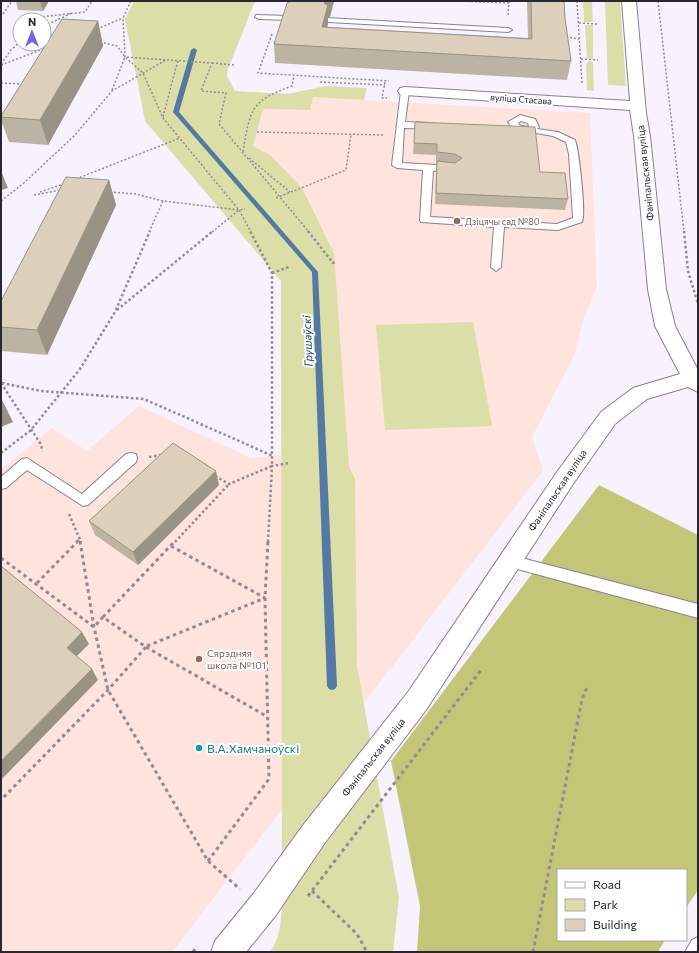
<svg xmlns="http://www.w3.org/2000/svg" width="699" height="953" viewBox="0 0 699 953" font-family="Commissioner,sans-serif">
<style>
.education{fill:#fee4dc}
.green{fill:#dbdea7}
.forest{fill:#c3c677}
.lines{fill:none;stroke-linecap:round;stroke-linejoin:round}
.stream{fill:#5479a2;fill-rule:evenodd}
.lane-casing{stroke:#898093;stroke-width:2}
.street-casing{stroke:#898093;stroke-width:2}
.path-far2{stroke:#908c95;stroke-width:1.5;stroke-dasharray:2 2;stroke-linecap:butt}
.path-far1{stroke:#908c95;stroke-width:2.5;stroke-dasharray:2.5 2.5;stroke-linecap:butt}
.path{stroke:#908c95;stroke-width:3;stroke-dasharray:3.5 3.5;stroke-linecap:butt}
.lane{fill:#fff;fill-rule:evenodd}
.street{fill:#fff;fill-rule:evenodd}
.wall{fill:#bdb3a3}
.shaded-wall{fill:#9a9284}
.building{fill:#dcd0bd;stroke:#9a9284}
.education-dot{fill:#8d6e63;stroke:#fff;stroke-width:1.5}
.culture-dot{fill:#0f9aa8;stroke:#fff;stroke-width:1.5}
.labels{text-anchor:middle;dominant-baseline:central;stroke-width:4;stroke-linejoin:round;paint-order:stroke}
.far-street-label{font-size:9px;fill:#29262d;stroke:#fff}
.far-education-label{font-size:9px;fill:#785e54;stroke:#fff;text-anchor:start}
.street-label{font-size:10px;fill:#29262d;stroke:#fff}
.education-label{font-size:10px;fill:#785e54;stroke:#fff;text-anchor:start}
.water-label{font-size:11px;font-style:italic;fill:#173e64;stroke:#fff}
.near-culture-label{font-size:12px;fill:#0d838f;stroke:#fff;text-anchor:start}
</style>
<rect width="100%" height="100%" fill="#f8f2fe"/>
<path class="education" d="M 312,97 L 590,113 L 597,286 L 584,317 L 574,356 L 532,437 L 543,471 L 172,952 L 1,952 L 1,469 L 52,428 L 87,451 L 139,406 L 251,458 L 282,455 L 281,285 L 335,266 L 270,155 L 253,146 L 263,109 L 309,110 Z"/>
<g class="green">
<path d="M 134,1 L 255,1 L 228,69 L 227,76 L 235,91 L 288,94 L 326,86 L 367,88 L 364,100 L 313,97 L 310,110 L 263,109 L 253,146 L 270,155 L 302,188 L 334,253 L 349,466 L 355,479 L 357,666 L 399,898 L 393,952 L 270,952 C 280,938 281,922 282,905 L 281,281 L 145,121 L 125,19 Z"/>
<path d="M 583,1 L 592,1 L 593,22 L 584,22 Z"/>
<path d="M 605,1 L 620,1 L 626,86 L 608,85 Z"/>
<path d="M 585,25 L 593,25 L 593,59 L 587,58 Z"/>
<path d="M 589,61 L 593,62 L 594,91 L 587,90 L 586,64 Z"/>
<path d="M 473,322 L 492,426 L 385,430 L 376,325 Z"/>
</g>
<path class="forest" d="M 599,485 L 698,535 L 698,890 L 686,908 L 686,870 L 558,870 L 558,940 L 665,940 L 658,952 L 417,952 L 420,906 L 391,761 Z"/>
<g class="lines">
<path class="stream" d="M 194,48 L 197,50 L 179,112 L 318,272 L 337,686 L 335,689 L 332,690 L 329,689 L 327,686 L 312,272 L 173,112 L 191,50 Z"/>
<defs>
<g id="lane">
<path d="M 256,15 L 289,16 L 293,18 L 289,20 L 259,19 L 255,17 Z"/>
<path d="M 326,18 L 508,28 L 512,30 L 508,32 L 329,22 L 326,22 Z"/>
<path d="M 405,88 L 409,91 L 405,122 L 431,123 L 436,126 L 431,129 L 404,128 L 402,163 L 437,165 L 442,168 L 440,170 L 433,171 L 430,217 L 557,224 L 573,218 L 569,154 L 566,142 L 553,136 L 513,129 L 508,122 L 520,115 L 535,119 L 539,127 L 537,129 L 558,132 L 575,140 C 579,150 586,214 582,222 L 558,230 L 504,227 L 501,267 L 496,271 L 491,267 L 494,227 L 421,222 L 420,220 L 423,170 L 397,168 L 392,165 L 401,91 ZM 521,121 L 528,123 L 529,126 L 526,127 L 519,125 L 518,123 Z"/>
<path d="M 131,453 L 136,454 L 137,458 L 136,462 L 88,505 L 83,506 L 27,470 L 6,488 L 1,489 L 1,477 L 22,459 L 27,458 L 82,494 L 126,454 Z"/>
<path d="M 510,555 L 698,604 L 698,618 L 510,567 L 505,565 L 503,561 L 505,557 Z"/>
<path d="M 698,937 L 698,952 L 685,952 L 692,940 Z"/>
</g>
<path id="street" d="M 622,1 L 636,1 L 646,113 L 650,136 L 666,289 L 675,326 L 698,370 L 698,392 L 688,387 L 647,399 L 615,424 L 573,484 L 426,710 L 324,844 L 276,915 L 246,952 L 211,952 L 215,941 L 254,893 L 304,824 L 408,692 L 557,472 L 601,412 L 633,388 L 680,374 L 655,326 L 648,289 L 634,136 L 630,110 L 405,95 L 400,94 L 398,91 L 400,88 L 405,87 L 630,101 Z"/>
</defs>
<use href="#lane" class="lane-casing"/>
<use href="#street" class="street-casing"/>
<g class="path-far2">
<path d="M 131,1 L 123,18 L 125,57 L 212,63 L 201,91 L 226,93 L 219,124 L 309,232"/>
<path d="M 459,1 L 509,3"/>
<path d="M 577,1 L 582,84"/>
<path d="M 658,1 L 684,232"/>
<path d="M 3,14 L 12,1"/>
<path d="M 508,15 L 509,1"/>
<path d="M 31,18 L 85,12 L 92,1"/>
<path d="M 579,23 L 597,24"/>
<path d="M 44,26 L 72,13"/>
<path d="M 97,29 L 123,18"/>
<path d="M 272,34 L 258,73 L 389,81"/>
<path d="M 566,37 L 579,39"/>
<path d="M 100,42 L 117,46 L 125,57 L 143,73 L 163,118 L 239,210 L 251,232"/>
<path d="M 581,59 L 598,60"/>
<path d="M 212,63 L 234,65"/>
<path d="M 1,64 L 11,50 L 20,42"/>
<path d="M 1,65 L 46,48"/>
<path d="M 320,82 L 385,85"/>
<path d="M 385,82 L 382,98 L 387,98"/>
<path d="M 1,83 L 22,84"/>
<path d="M 112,90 L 125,57"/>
<path d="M 163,117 L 178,60"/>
<path d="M 257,132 L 383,135"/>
<path d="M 243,152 C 250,110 250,101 292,86 L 294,76"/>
<path d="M 249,158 L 290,192"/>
<path d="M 76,179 L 180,138"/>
<path d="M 40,192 L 66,183"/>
<path d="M 110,192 L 136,194 L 163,201 L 239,210 L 245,209"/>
<path d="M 34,195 L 61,190"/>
<path d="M 276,198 L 346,170 L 351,134"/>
<path d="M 1,201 L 25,182 L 75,135 L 112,91 L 166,60"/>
<path d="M 149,232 L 163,201"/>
<path d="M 212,232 L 238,211"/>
</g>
<g class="path-far1">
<path d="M 308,231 L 333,263 L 335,262"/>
<path d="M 684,231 L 688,271 L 698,304"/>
<path d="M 272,273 L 289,267"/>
<path d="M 117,310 L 213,231"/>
<path d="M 1,383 L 40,443 L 43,451"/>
<path d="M 2,383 L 41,391 L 144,399 L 273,456"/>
<path d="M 1,453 L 31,430 L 80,369 L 115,312 L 150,231"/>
<path d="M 149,457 L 162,455"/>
<path d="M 215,476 L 229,484 L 272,466 L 272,273 L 250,231"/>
<path d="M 69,514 L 81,542"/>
<path d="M 77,542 L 80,538"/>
<path d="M 175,542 L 229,484"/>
<path d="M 268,542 L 272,466 L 289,463"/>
</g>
<g class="path">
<path d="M 80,541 L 94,627 L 108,690 L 208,861 L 240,889"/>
<path d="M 171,546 L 265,598"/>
<path d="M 1,558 L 94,627 L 103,617 L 146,647 L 108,690 L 1,800"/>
<path d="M 37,583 L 78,541"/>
<path d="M 103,617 L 175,541"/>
<path d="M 147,646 L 265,598"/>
<path d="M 146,647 L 266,716"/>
<path d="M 208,861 L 269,779 L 265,598 L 268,541"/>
<path d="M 312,891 L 357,934 L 367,952"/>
<path d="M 308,896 L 481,670"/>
<path d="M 193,952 L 197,946"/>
<path d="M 533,952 L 582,699 L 588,685"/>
</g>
<use href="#lane" class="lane"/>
<use href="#street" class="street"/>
</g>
<g class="wall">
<path d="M 16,1 L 49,1 L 43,11 L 18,10 Z"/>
<path d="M 289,1 L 334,1 L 330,17 L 328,17 L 328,24 L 327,27 L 528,38 L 527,1 L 564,1 L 565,18 L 571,61 L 567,80 L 275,63 L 274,44 Z"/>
<path d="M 98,21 L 103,46 L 48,145 L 9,142 L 1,120 L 1,116 Z"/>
<path d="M 415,122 L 540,172 L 568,199 L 565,210 L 435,204 L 436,172 L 436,155 L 413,154 Z"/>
<path d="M 109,180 L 116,205 L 47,355 L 1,351 L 1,301 Z"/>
<path d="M 219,485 L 138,565 L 95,535 L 89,521 Z"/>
</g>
<g class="shaded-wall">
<path d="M 40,1 L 49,1 L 43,11 Z"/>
<path d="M 324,1 L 334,1 L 330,17 L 328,17 L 328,24 L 323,46 L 322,27 Z"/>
<path d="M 98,21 L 103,46 L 48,145 L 40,120 Z"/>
<path d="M 1,171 L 8,188 L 1,190 Z"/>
<path d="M 109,180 L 116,205 L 47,355 L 37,330 Z"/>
<path d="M 1,398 L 13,422 L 1,427 Z"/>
<path d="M 216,471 L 219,485 L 138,565 L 133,552 Z"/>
<path d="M 82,632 L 89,644 L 74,659 L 67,648 Z"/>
<path d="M 92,669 L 98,680 L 1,780 L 1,761 Z"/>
</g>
<g class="building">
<path d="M 291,1 L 324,1 L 325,4 L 328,5 L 322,27 L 532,39 L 531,1 L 564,1 L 565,18 L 571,61 L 274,44 L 287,3 Z"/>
<path d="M 62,19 L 98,21 L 40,120 L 1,117 L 1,116 Z"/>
<path d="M 415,122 L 535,127 L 540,172 L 565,173 L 568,199 L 436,193 L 437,161 L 455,163 L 462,158 L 455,154 L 437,152 L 437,144 L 414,143 Z"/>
<path d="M 66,177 L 109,180 L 37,330 L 1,327 L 1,301 Z"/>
<path d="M 173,443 L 216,471 L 133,552 L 89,521 Z"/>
<path d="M 1,566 L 82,632 L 67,648 L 92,669 L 1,761 Z"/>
</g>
<g class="education-dot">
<circle cx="457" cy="221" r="4"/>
<circle cx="199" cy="659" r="4"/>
</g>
<circle class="culture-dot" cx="199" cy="748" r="4"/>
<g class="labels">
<g class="far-street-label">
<text transform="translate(521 99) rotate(4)">вуліца Стасава</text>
</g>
<g class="far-education-label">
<text x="465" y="221">Дзіцячы сад №80</text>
</g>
<g class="street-label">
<text transform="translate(645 173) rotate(-96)">Фаніпальская вуліца</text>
<text transform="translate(557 490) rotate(-56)">Фаніпальская вуліца</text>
<text transform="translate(373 757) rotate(-52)">Фаніпальская вуліца</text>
</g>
<g class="education-label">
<text x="207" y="653">Сярэдняя<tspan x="207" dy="12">школа №101</tspan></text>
</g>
<g class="water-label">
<text transform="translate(307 341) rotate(-92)">Грушаўскі</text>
</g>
<g class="near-culture-label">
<text x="207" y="748">В.А.Хамчаноўскі</text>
</g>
</g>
<rect width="699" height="953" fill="none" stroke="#29262d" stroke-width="4"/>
<rect x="557" y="869" width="130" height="72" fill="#ffffff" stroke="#a9a8ab"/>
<rect x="565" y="882" width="20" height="6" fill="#ffffff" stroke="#a9a8ab"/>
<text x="593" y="889" font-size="12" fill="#29262d">Road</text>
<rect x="565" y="899" width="20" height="12" fill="#dbdea7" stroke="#a9a8ab"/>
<text x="593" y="909" font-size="12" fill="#29262d">Park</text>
<rect x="565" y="919" width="20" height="12" fill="#dcd0bd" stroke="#a9a8ab"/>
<text x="593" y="929" font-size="12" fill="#29262d">Building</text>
<g transform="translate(32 32)"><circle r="19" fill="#ffffff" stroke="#a9a8ab"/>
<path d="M0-3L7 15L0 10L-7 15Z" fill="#6e67e1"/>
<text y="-6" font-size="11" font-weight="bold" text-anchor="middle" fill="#29262d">N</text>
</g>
</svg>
